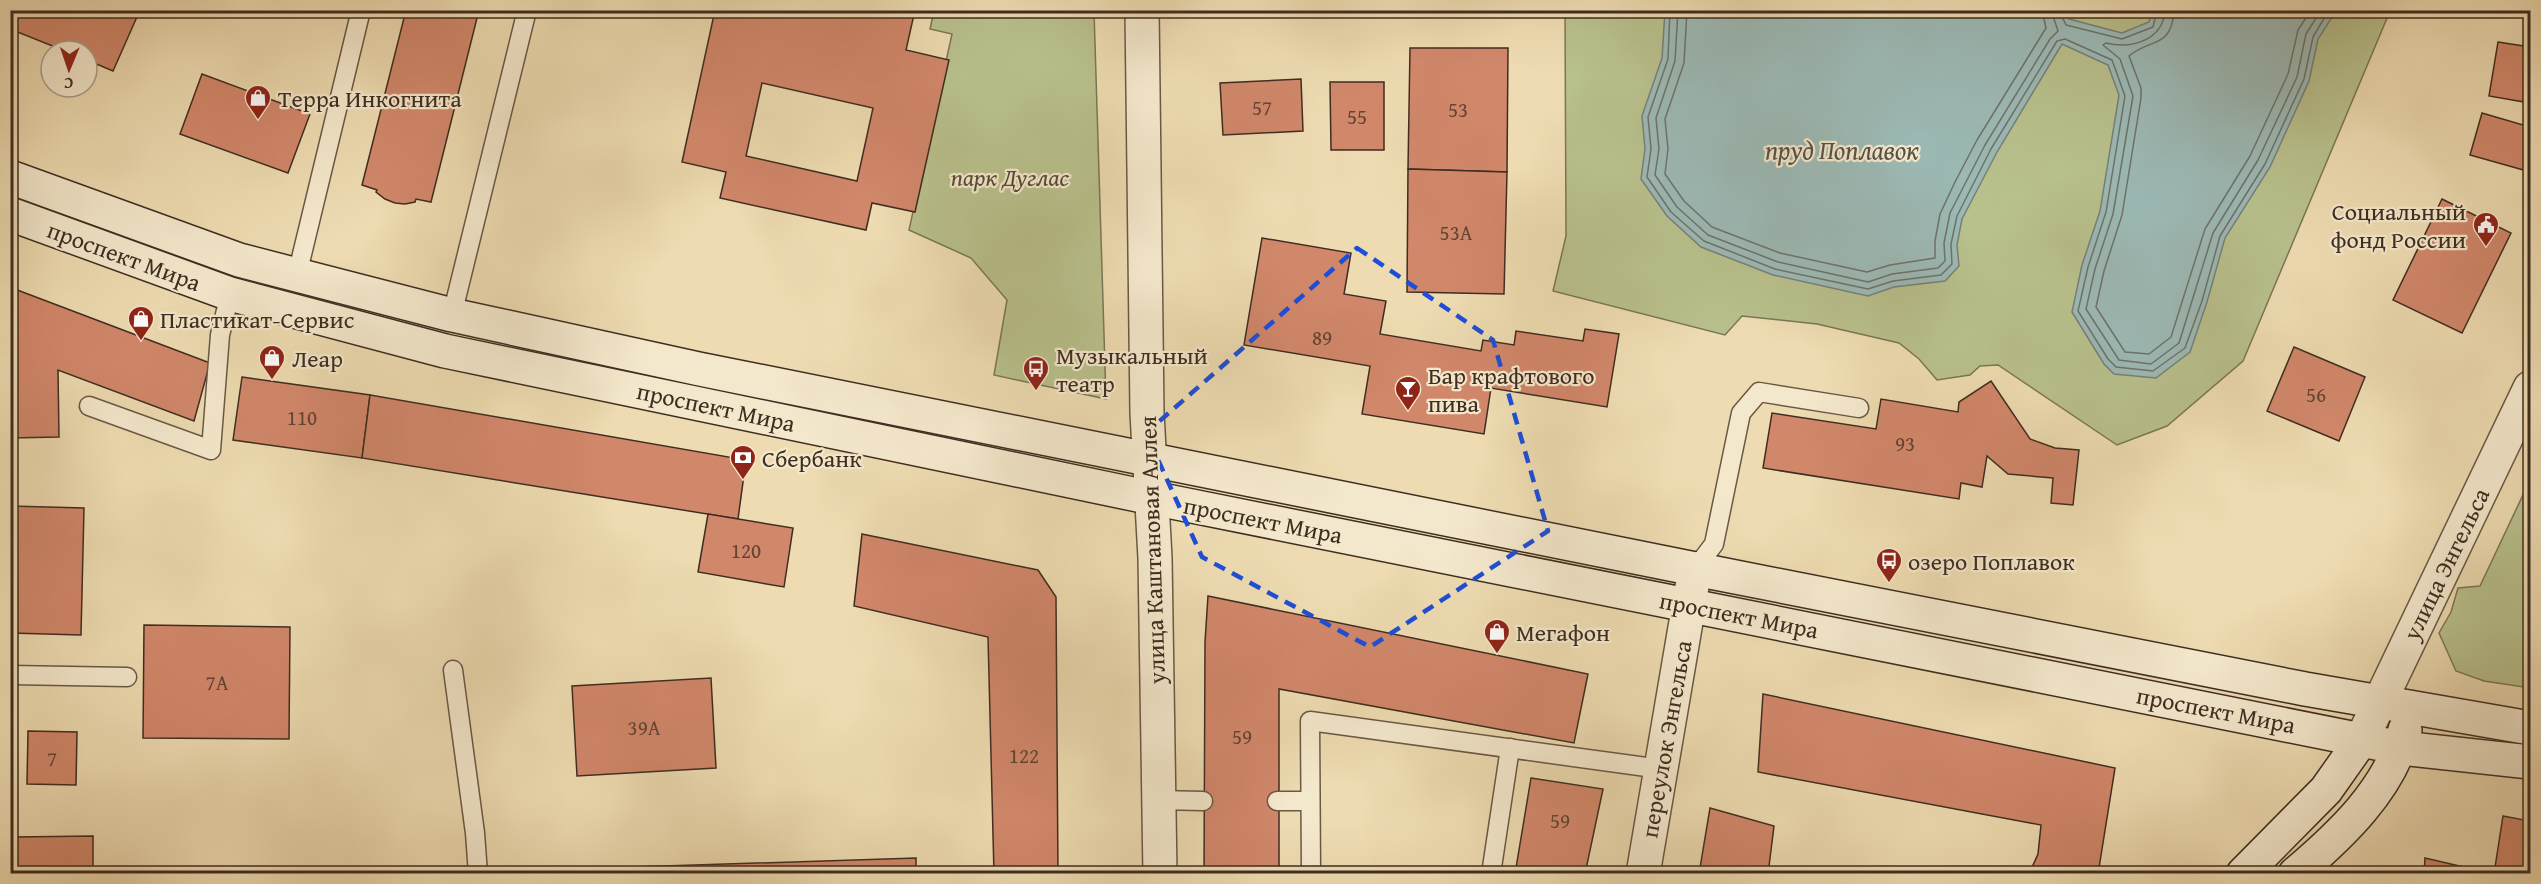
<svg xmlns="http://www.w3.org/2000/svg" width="2541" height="884" viewBox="0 0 2541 884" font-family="'Gentium Book Plus',serif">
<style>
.green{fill:#b8c08c;stroke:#7b7656;stroke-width:1.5}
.water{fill:#9cb9b5;stroke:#76817a;stroke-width:1.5}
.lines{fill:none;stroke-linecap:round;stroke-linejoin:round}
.shore{stroke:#6d736b;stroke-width:1.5}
.building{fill:#d1876a;stroke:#3e2d21;stroke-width:1.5;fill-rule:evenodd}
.service-casing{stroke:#6a5845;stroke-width:21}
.minor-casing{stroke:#6a5845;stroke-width:36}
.tertiary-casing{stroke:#6a5845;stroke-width:36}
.secondary-casing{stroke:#3e2d21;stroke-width:36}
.service{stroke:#f4e8cc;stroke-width:18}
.minor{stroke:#f4e8cc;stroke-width:33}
.tertiary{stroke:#f4e8cc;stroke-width:33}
.secondary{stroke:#f4e8cc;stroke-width:33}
.marked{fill:none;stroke:#1d4ed8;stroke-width:4.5;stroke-dasharray:12 8;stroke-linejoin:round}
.labels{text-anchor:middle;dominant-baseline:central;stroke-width:4.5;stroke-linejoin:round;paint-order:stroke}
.number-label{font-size:21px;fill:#634433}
.poi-label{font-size:24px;fill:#3e2d21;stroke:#f4e8cc;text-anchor:start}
.park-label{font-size:24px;font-style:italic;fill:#564a36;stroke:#f4e8cc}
.street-label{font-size:24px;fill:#3e2d21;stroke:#f4e8cc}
.water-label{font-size:26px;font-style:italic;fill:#565046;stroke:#f4e8cc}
</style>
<rect width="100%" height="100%" fill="#eedbb1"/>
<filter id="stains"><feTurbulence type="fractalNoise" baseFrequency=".00333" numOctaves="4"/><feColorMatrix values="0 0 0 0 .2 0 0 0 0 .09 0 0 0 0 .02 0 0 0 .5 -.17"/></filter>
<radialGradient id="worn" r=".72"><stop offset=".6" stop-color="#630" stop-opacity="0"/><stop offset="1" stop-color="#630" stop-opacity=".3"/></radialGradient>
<g class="green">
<path d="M 934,11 L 1094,11 L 1106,399 L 994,375 L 1007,300 L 971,258 L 909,230 L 952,34 L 930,29 Z"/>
<path d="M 1565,11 L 2390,11 L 2243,361 L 2167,426 L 2117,445 L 1998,365 L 1980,366 L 1970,375 L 1937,380 L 1919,359 L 1899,343 L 1817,324 L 1742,316 L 1725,335 L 1553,291 L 1566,236 Z"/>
<path d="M 2530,480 L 2530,688 L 2484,681 L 2456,671 L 2439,633 L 2451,612 L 2458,588 L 2480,586 Z"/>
</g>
<path class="water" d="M 1665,11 L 2063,11 L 2069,19 L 2122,33 L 2149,22 L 2152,11 L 2336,11 L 2318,39 L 2309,81 L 2270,167 L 2225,238 L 2207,302 L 2190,352 L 2156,378 L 2114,374 L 2104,364 L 2072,312 L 2082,265 L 2100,211 L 2119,95 L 2108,65 L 2062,44 L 1997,152 L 1962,219 L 1957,245 L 1959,266 L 1945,281 L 1894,287 L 1868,296 L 1773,275 L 1701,247 L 1667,216 L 1641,179 L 1645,149 L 1642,116 L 1662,58 Z"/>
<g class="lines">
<g class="shore">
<path d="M 1670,10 L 1668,59 L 1648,117 L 1651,149 L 1647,177 L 1671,212 L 1704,241 L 1775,269 L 1868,289 L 1893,281 L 1941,275 L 1952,264 L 1951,244 L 1957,216 L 1991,149 L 2057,41 L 2065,39 L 2112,60 L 2125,96 L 2106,212 L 2088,267 L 2078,311 L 2108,359 L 2116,367 L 2153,371 L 2185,348 L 2202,301 L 2220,236 L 2265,164 L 2304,79 L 2313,37 L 2329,10"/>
<path d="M 1678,10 L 1675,61 L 1656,118 L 1659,149 L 1655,175 L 1677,207 L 1708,235 L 1778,262 L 1868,282 L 1892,274 L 1938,268 L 1945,261 L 1944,243 L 1950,213 L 1985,145 L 2050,39 L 2058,31 L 2051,10"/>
<path d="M 1687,10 L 1684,63 L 1665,119 L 1668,149 L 1665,174 L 1684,201 L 1712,227 L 1780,253 L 1867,272 L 1890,265 L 1935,258 L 1935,241 L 1940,214 L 1955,182 L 1977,140 L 2046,28 L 2042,10"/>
<path d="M 2059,10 L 2066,25 L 2122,39 L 2153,27 L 2157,10"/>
<path d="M 2165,10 C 2163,41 2131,49 2106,43 L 2103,45 L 2120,59 L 2133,96 L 2113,214 L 2095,269 L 2086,309 L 2119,360 L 2151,364 L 2179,343 L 2213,233 L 2258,160 L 2297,77 L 2306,34 L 2321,10"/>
<path d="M 2174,10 C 2172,49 2150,38 2129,56 L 2141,88 L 2141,98 L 2122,215 L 2104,271 L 2096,307 L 2125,352 L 2149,354 L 2171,337 L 2205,229 L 2250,156 L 2288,74 L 2298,30 L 2311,10"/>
</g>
</g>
<g class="building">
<path d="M 10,10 L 140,10 L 113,71 L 87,60 L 87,51 L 65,51 L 10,29 Z"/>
<path d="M 406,10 L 479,10 L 431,202 L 416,199 L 415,202 L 405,204 L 395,203 L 385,199 L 376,192 L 377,190 L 362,185 Z"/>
<path d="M 715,10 L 915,10 L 906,50 L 949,60 L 915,212 L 872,203 L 866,230 L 720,198 L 726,172 L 682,162 ZM 762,83 L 873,108 L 857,181 L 746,156 Z"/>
<path d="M 2498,42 L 2530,47 L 2530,103 L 2489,96 Z"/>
<path d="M 1410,48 L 1508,48 L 1507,172 L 1408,169 Z"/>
<path d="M 202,74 L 310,114 L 288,173 L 180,134 Z"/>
<path d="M 1301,79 L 1303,131 L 1223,135 L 1220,83 Z"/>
<path d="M 1330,82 L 1384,82 L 1384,150 L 1331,150 Z"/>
<path d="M 2482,113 L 2530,127 L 2530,160 L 2527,171 L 2470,155 Z"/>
<path d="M 1408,169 L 1507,172 L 1504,294 L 1407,292 Z"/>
<path d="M 2442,199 L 2511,233 L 2462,333 L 2393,300 Z"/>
<path d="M 1262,238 L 1351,253 L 1344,294 L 1386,301 L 1380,334 L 1481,351 L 1483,340 L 1514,345 L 1516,331 L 1583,341 L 1585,329 L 1619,334 L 1607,407 L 1491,388 L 1484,434 L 1362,414 L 1370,366 L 1244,345 Z"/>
<path d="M 12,288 L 210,363 L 194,421 L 58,370 L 59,437 L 10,438 Z"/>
<path d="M 2294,347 L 2365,377 L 2339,441 L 2267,411 Z"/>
<path d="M 242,377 L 370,395 L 362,458 L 233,440 Z"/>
<path d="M 1991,381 L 2030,439 L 2055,448 L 2079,450 L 2073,505 L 2051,503 L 2053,478 L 2008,474 L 1987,456 L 1982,487 L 1961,483 L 1959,499 L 1763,468 L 1772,413 L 1876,429 L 1881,399 L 1958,412 L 1959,402 Z"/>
<path d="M 370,395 L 746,460 L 738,519 L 362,458 Z"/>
<path d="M 10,506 L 84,508 L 81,635 L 10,633 Z"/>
<path d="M 708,514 L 793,528 L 784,587 L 698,572 Z"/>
<path d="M 862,534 L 1038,570 L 1056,597 L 1058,874 L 994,874 L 988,637 L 854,606 Z"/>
<path d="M 1208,596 L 1588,674 L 1574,743 L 1279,689 L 1279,874 L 1204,874 L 1205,642 Z"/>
<path d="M 144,625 L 290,627 L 289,739 L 143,738 Z"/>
<path d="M 711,678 L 716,768 L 577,776 L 572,686 Z"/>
<path d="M 1763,694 L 2115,768 L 2098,874 L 2029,874 L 2038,854 L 2041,825 L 1758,772 Z"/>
<path d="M 28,731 L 77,732 L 76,785 L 27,784 Z"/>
<path d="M 1531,778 L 1603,789 L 1585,874 L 1515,874 Z"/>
<path d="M 1710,808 L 1774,826 L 1768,874 L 1699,874 Z"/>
<path d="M 2503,816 L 2530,821 L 2530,874 L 2494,874 Z"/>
<path d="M 93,836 L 93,874 L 14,874 L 14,837 Z"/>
<path d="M 916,858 L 916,874 L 506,874 L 506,871 Z"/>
<path d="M 2425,858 L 2494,874 L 2424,874 Z"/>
</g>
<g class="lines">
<defs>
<g id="service">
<path d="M 297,275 L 361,10"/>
<path d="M 452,315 L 527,10"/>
<path d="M 89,406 L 211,450 L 220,335 L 230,294"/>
<path d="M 1695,569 L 1714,544 L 1741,413 L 1759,392 L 1859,408"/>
<path d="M 453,670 L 475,833 L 478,874"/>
<path d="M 10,675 L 127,677"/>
<path d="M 1158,800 L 1203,801"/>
<path d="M 1277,801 L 1310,801"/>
<path d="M 1311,874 L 1310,721 L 1661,769"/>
<path d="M 1491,874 L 1510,748"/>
</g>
<path id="minor" d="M 1643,874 L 1695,569"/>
<g id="tertiary">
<path d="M 1142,10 L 1147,413 L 1155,558 L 1160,874"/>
<path d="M 2362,739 L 2530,388"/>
</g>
<g id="secondary">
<path d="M 10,177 L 239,260 L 452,315 L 699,369 L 1695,569 L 2305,689 L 2530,728"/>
<path d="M 10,214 L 230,294 L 445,351 L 1152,498 L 2401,748 L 2530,762"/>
<path d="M 2243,874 L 2326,790 L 2362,739"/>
<path d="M 2295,874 C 2341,835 2390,789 2405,730"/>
</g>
</defs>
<use href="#service" class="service-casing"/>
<use href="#minor" class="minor-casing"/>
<use href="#tertiary" class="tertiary-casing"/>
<use href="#secondary" class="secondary-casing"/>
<use href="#service" class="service"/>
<use href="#minor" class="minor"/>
<use href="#tertiary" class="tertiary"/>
<use href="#secondary" class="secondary"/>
</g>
<path class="marked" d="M 1357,248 L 1493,340 L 1548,531 L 1370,647 L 1202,557 L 1146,433 Z"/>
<defs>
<symbol id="shop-pin" viewBox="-11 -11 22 30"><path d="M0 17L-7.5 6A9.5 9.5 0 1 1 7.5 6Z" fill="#8f2418" stroke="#f4e8cc"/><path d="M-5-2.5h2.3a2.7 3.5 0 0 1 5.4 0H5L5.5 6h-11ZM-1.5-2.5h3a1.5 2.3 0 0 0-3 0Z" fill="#fff"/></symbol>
<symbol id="civic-pin" viewBox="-11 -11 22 30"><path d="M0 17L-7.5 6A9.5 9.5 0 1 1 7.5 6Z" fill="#8f2418" stroke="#f4e8cc"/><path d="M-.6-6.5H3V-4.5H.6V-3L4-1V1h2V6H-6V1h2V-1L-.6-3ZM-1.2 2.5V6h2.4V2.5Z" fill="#fff"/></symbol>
<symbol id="bus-pin" viewBox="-11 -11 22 30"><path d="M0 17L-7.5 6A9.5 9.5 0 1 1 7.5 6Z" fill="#8f2418" stroke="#f4e8cc"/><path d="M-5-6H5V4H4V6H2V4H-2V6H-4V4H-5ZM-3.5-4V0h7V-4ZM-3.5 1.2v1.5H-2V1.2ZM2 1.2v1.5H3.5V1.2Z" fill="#fff"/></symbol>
<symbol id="bar-pin" viewBox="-11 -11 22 30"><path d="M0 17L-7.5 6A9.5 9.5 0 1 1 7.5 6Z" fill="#8f2418" stroke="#f4e8cc"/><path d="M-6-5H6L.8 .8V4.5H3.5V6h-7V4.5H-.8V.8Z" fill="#fff"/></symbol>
<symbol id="bank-pin" viewBox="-11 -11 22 30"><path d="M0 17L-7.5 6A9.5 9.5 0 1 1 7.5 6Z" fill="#8f2418" stroke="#f4e8cc"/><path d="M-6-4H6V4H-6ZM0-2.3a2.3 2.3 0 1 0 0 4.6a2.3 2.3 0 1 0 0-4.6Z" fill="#fff"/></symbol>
</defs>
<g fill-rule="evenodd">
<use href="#shop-pin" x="243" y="83" width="30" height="40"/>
<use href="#civic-pin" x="2471" y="210" width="30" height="40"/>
<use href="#shop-pin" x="126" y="304" width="30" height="40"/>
<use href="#shop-pin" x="257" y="343" width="30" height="40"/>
<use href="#bus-pin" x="1021" y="354" width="30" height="40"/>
<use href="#bar-pin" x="1393" y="374" width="30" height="40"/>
<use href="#bank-pin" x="728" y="443" width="30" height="40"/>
<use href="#bus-pin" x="1874" y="546" width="30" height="40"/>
<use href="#shop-pin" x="1482" y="617" width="30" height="40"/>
</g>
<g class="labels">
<g class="number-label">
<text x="1262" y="107">57</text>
<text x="1458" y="109">53</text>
<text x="1357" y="116">55</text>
<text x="1456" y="232">53А</text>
<text x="1322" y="337">89</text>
<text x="2316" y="394">56</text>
<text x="302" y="417">110</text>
<text x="1905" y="443">93</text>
<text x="746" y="550">120</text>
<text x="217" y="682">7А</text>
<text x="644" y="727">39А</text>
<text x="1242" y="736">59</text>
<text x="1024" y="755">122</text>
<text x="52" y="758">7</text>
<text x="1560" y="820">59</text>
</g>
<g class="poi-label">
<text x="278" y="98">Терра Инкогнита</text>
<text x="2466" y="211" text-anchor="end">Социальный<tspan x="2466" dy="28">фонд России</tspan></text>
<text x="160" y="319">Пластикат-Сервис</text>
<text x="1056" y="355">Музыкальный<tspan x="1056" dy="28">театр</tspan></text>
<text x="292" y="358">Леар</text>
<text x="1428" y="375">Бар крафтового<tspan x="1428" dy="28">пива</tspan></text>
<text x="762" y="458">Сбербанк</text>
<text x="1908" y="561">озеро Поплавок</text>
<text x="1516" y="632">Мегафон</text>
</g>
<g class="park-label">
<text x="1010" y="177">парк Дуглас</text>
</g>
<g class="street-label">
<text transform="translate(124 256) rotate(20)">проспект Мира</text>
<text transform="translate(716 407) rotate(12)">проспект Мира</text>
<text transform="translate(1263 520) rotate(11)">проспект Мира</text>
<text transform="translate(1152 550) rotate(-92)">улица Каштановая Аллея</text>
<text transform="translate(2446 564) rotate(-64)">улица Энгельса</text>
<text transform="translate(1739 615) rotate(11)">проспект Мира</text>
<text transform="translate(2216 710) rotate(11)">проспект Мира</text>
<text transform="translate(1666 739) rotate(-80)">переулок Энгельса</text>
</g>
<g class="water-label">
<text x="1842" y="149">пруд Поплавок</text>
</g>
</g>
<rect width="2541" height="884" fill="none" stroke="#eedbb1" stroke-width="36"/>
<rect x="12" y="12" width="2517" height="860" fill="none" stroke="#3e2d21" stroke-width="3"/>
<rect x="18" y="18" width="2505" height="848" fill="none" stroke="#3e2d21" stroke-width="1.5"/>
<g transform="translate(69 69) rotate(182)"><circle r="28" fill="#f4e8cc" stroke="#ab9d88" stroke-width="1.5"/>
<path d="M0-4.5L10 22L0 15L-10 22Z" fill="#8f2418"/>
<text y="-9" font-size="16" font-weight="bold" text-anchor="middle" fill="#3e2d21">С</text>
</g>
<rect width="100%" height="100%" filter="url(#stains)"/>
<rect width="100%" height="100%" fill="url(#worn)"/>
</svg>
